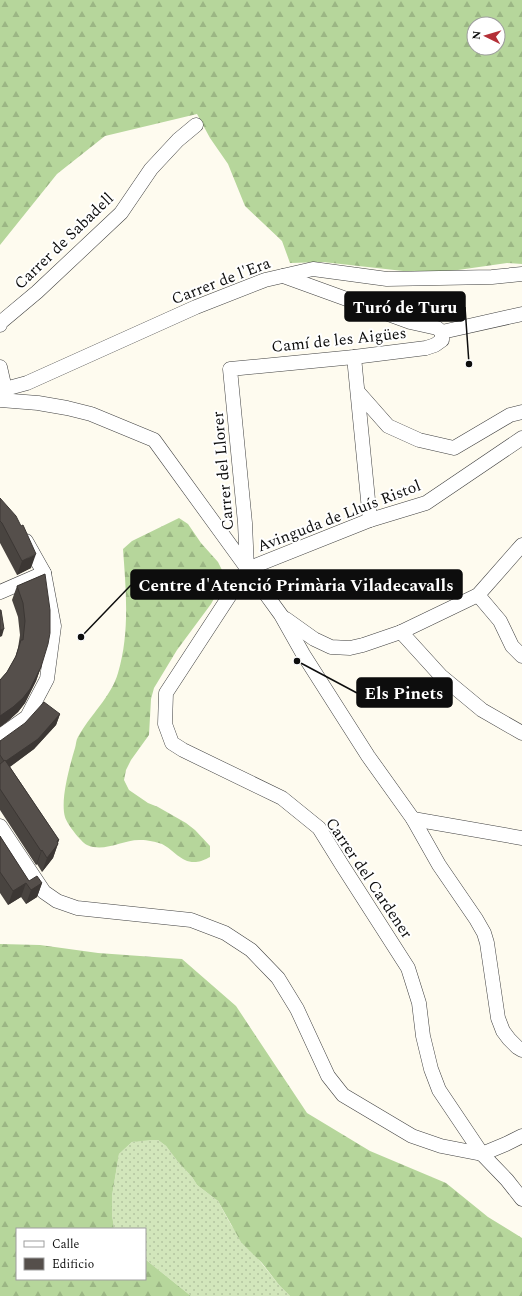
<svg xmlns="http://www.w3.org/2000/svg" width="522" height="1296" viewBox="0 0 522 1296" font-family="Spectral,serif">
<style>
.grass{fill:url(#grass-dots)}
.forest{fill:url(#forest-firs);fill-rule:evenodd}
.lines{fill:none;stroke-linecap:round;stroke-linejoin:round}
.street-casing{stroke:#404040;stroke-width:15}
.street{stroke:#fff;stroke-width:14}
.wall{fill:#494440}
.shaded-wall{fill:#3c3734}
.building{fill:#554f4b;stroke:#3c3734}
.labels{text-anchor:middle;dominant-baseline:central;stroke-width:4;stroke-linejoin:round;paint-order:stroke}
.street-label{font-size:16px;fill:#0d0d0d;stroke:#fff}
.leader{fill:none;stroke:#0d0d0d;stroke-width:1.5}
.callout-dot{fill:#0d0d0d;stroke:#fff;stroke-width:1.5}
.callout{fill:#0d0d0d;stroke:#0d0d0d;stroke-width:1.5}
.callout-label{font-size:17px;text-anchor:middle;font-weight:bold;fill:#fff}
</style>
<defs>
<pattern id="grass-dots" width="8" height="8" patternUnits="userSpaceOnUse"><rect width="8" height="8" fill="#d2e6bb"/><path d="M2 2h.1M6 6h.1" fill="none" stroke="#b3c4a0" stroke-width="1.8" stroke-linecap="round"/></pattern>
<pattern id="forest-firs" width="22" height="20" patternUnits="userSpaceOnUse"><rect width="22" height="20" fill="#b6d69b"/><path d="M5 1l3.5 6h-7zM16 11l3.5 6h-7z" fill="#9bb684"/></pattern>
</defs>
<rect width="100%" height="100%" fill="#fefbef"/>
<path class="grass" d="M 140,1140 L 158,1140 L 166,1146 L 178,1162 L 192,1177 L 197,1185 L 218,1201 L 231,1225 L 279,1285 L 290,1296 L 191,1296 L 145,1259 L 145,1229 L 114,1229 L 112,1214 L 112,1196 L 119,1154 L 132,1142 Z"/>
<g class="forest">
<path d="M 0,0 L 522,0 L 522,264 L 507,263 L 430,274 L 323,262 L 290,263 L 282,241 L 245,206 L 228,164 L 210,138 L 197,114 L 105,136 L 57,174 L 0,245 ZM 474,24 L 498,24 L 498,48 L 474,48 Z"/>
<path d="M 179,518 L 188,524 L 201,543 L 218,562 L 223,572 L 223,582 L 211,604 L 177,650 L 154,688 L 151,699 L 149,735 L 131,760 L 126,770 L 124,780 L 129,790 L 148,803 L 158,807 L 186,823 L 195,830 L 210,846 L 210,857 C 206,859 200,862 196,862 C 181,863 174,850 162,844 C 156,842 147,840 141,840 C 123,839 105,853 87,845 C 81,842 67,824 65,817 C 60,800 70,765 75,748 C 76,745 76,740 78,737 C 90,715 111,697 118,673 C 130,633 126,590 123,549 L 132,541 Z"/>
<path d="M 0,944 L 40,945 L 98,953 L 182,959 L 236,1006 L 307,1113 L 370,1151 L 446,1183 L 488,1217 L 522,1238 L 522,1296 L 290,1296 L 279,1285 L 262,1263 L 241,1242 L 218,1201 L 197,1185 L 192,1177 L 178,1162 L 166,1146 L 158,1140 L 150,1140 L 132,1142 L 119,1154 L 112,1196 L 112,1214 L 114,1229 L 17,1229 L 17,1279 L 145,1279 L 145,1259 L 191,1296 L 0,1296 Z"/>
</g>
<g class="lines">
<defs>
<g id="street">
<path d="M 283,276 L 410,322 L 437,328 L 442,332 L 522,314"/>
<path d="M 0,325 L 0,323 L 37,292 L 121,213 L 151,169 L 178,140 L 196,125"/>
<path d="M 354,357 L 370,520"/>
<path d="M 0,367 L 5,389"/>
<path d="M 358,392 L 388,426 L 419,440 L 454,448 L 510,415 L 522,412"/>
<path d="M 0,400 L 38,403 L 67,408 L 91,414 L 154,440 L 281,615 L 303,654 L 368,756 L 413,819 L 439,865 L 476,919 L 484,933 L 487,943 L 498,1018 L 503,1031 L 509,1039 L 517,1047 L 522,1050"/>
<path d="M 7,400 L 5,389 L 27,383 L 196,307 L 265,280 L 313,269 L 387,279 L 492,277 L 522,274"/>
<path d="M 247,569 L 166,693 L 165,724 L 172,743 L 183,750 L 282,798 L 319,828 L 342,865 L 408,968 L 419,1003 L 423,1036 L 431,1069 L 439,1090 L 482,1154 L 507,1180 L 522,1199"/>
<path d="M 247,569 L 245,523 L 230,369 L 354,357 L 426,348 L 435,345 L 442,340 L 442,332"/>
<path d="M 247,569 L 370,520 L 426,503 L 522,438"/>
<path d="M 0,592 L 44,573"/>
<path d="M 478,595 L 500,621 L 512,646 L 522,656"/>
<path d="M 286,619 L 314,639 L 331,647 L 350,648 L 363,645 L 401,632 L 478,595 L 522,545"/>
<path d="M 401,632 L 441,676 L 482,710 L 522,733"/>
<path d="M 0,736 L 27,717 L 47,679 L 54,626 L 44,573 L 26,541"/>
<path d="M 413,819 L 522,838"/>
<path d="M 0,826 L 44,892 L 57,901 L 77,908 L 191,920 L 225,933 L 251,950 L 278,978 L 297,1009 L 328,1076 L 343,1095 L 412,1136 L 441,1146 L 482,1154"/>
<path d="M 482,1154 L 506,1144 L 522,1136"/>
</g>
</defs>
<use href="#street" class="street-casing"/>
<use href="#street" class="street"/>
</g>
<g class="wall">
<path d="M 0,498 L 31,568 L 17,575 L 0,543 Z"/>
<path d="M 45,574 L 41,667 L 36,681 L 25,703 L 18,712 L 8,721 L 0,727 L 0,680 L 7,672 L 15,658 L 18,648 L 20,635 L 18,617 L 12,600 L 17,586 Z"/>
<path d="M 60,714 L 56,725 L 34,749 L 10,767 L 59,840 L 53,858 L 42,872 L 37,864 L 36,865 L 0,810 L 0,741 Z"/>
<path d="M 0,836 L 29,881 L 42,883 L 37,897 L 26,904 L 21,897 L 8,905 L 0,893 Z"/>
</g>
<g class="shaded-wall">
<path d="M 36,554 L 31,568 L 17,575 L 22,561 Z"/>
<path d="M 4,629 L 2,636 L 0,637 L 0,630 Z"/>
<path d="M 41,667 L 36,681 L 25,703 L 18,712 L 8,721 L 0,727 L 0,716 Z"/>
<path d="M 60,714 L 56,725 L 34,749 L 1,773 L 5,762 Z"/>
<path d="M 59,840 L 56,847 L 58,844 L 53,858 L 42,872 L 47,858 Z"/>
<path d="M 42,850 L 37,864 L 36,865 L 41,851 Z"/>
<path d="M 26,883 L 21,897 L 8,905 L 13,891 Z"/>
<path d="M 42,883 L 37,897 L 26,904 L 31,890 Z"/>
</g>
<g class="building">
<path d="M 0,498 L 16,516 L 21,526 L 23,525 L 36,554 L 22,561 L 2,523 L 0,521 Z"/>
<path d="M 45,574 L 50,610 L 50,633 L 48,644 L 41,667 L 30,689 L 23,698 L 13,707 L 0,716 L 0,680 L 7,672 L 16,656 L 21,640 L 23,640 L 25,621 L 23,603 L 17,586 Z"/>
<path d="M 0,610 L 1,610 L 4,629 L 0,630 Z"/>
<path d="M 44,702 L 60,714 L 38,739 L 6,761 L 5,760 L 4,761 L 0,755 L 0,741 L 25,723 Z"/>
<path d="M 5,760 L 59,840 L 57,841 L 58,844 L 47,858 L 42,850 L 41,851 L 0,789 L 0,764 Z"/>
<path d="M 0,836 L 29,881 L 37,876 L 42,883 L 31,890 L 26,883 L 13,891 L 0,872 Z"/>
</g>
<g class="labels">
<g class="street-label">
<text transform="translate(64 241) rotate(-44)">Carrer de Sabadell</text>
<text transform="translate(221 281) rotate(-21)">Carrer de l'Era</text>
<text transform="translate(339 340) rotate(-6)">Camí de les Aigües</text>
<text transform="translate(223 471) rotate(-95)">Carrer del Llorer</text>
<text transform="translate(339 516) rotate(-21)">Avinguda de Lluís Ristol</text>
<text transform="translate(369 878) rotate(56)">Carrer del Cardener</text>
</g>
</g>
<path class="leader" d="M469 364L465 307M81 637L131 585M297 661L357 693"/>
<g class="callout-dot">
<circle cx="469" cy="364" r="4"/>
<circle cx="81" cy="637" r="4"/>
<circle cx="297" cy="661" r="4"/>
</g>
<g class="callout">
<rect x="345" y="292" width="120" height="29" rx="4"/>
<rect x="131" y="570" width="331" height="29" rx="4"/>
<rect x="357" y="678" width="95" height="29" rx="4"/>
</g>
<g class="callout-label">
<text x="405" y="313">Turó de Turu</text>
<text x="296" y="591">Centre d'Atenció Primària Viladecavalls</text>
<text x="404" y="699">Els Pinets</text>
</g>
<rect x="16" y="1228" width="130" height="52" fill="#ffffff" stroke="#9e9e9e"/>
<rect x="24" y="1241" width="20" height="6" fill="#ffffff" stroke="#9e9e9e"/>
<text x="52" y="1248" font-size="12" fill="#0d0d0d">Calle</text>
<rect x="24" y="1258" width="20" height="12" fill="#554f4b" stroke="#9e9e9e"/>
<text x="52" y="1268" font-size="12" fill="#0d0d0d">Edificio</text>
<g transform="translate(486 36) rotate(275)"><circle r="19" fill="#ffffff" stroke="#9e9e9e"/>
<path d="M0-3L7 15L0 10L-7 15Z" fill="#b42f37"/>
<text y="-6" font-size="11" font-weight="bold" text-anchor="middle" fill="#0d0d0d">N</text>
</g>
</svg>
